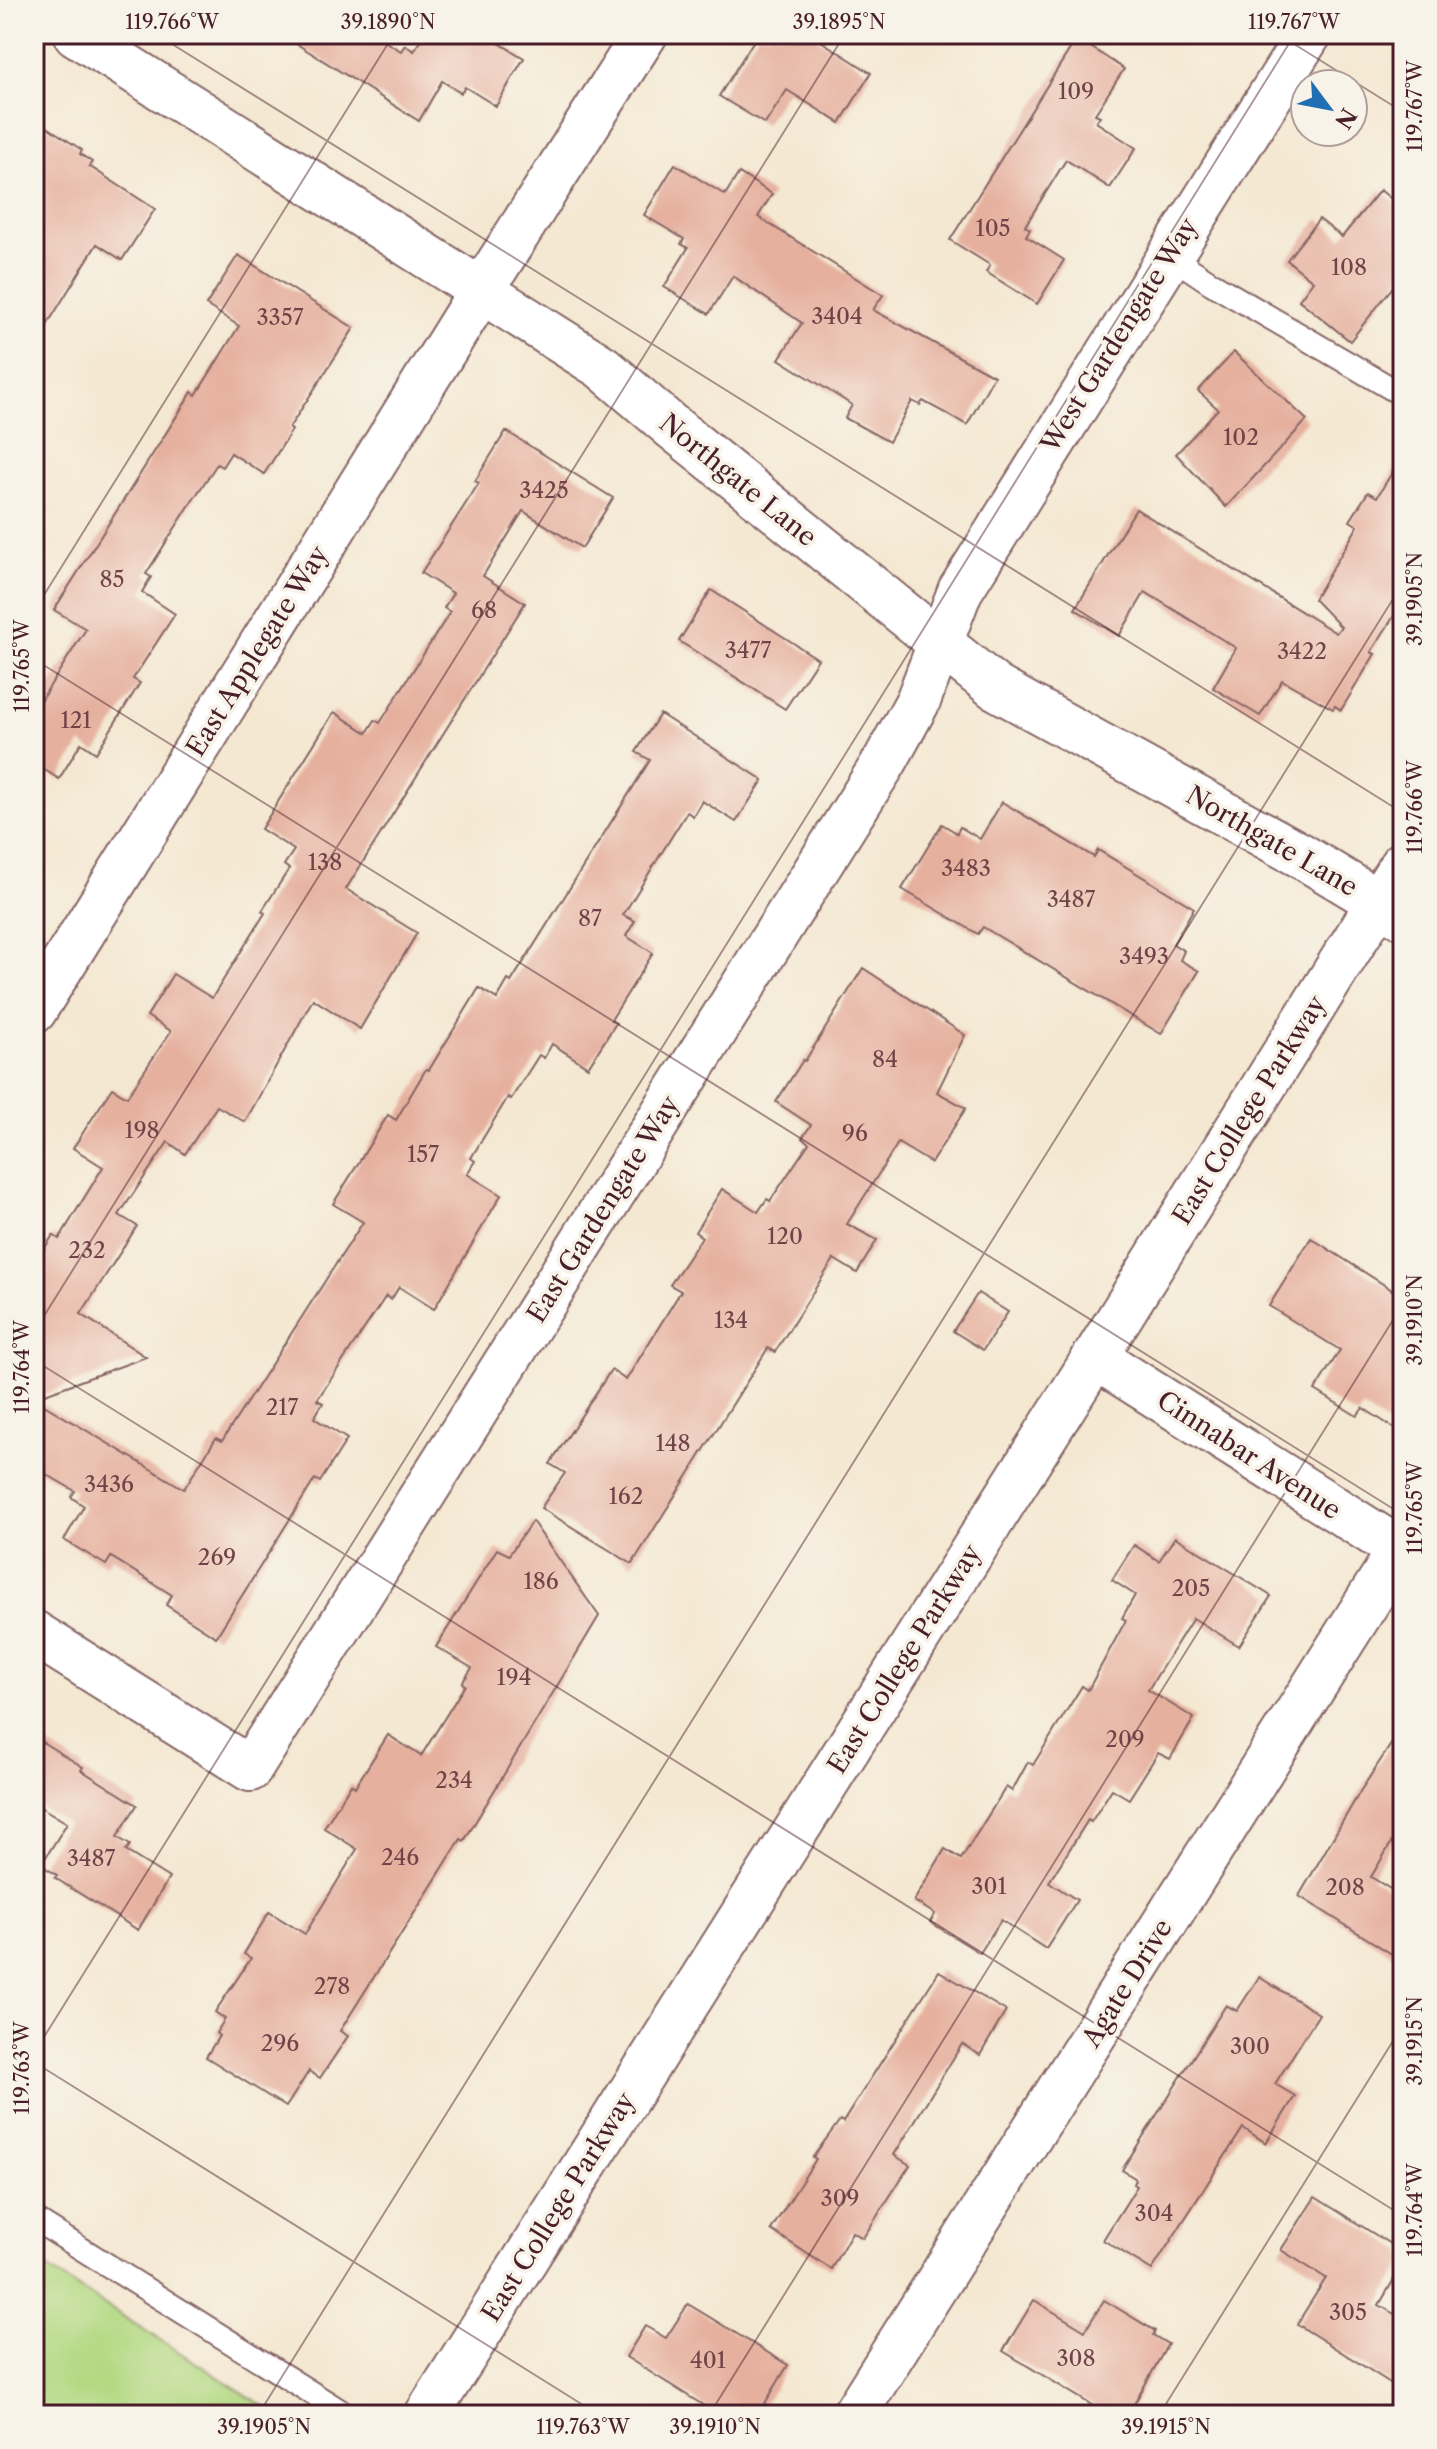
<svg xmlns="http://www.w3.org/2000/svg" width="1437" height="2449" viewBox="0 0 1437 2449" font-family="'Libre Caslon Text',serif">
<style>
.green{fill:#b3d983;stroke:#7e7c57;stroke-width:2}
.building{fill:#e6b09f}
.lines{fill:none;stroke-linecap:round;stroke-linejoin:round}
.lane-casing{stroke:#866565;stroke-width:26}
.street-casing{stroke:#866565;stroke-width:48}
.secondary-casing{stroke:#866565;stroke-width:48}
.lane{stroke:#fff;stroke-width:22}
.street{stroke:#fff;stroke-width:44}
.secondary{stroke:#fff;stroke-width:44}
.ticks{fill:none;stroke:#4a1f2b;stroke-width:2;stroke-opacity:0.45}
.labels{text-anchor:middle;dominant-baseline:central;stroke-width:7;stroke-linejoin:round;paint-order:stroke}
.number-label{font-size:22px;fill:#714348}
.street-label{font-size:26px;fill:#4a1f2b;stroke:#f7f3e8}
.neatline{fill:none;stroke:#4a1f2b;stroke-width:3}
.ticks-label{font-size:20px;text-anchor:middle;fill:#4a1f2b}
</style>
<rect width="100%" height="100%" fill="#f7f3e8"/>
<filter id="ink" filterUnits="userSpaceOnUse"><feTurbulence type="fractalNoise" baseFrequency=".0125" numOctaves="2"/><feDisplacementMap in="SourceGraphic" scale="16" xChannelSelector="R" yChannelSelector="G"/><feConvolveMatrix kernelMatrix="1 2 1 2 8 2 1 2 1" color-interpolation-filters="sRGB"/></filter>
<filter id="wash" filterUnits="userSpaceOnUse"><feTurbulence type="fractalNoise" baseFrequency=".006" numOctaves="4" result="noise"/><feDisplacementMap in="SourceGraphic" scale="32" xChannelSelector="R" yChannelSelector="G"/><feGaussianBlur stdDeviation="1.8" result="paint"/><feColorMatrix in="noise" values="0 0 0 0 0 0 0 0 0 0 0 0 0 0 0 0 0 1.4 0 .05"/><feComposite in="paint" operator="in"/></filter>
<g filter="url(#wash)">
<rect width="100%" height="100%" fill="#f4e8d2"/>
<path class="green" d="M 34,2260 L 278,2415 L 47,2415 L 34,2406 Z"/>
<g id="blocks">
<g class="building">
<path d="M 281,34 L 372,34 L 401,51 L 405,45 L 414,51 L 424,34 L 484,34 L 524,58 L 496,106 L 465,87 L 461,93 L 442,81 L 419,121 Z"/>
<path d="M 758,34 L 810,34 L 871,73 L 840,123 L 787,90 L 765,124 L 719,96 Z"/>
<path d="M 1077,38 L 1124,69 L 1095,114 L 1100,116 L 1096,122 L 1136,148 L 1110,188 L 1066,160 L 1025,226 L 1030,229 L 1026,236 L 1064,260 L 1037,304 L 986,272 L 990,265 L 950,240 Z"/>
<path d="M 34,118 L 82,150 L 80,154 L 92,162 L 89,166 L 155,209 L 122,260 L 97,244 L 34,346 Z"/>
<path d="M 675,164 L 725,195 L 739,173 L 772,194 L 758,217 L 883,295 L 873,310 L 994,376 L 967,425 L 923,401 L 920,405 L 912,401 L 889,442 L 845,418 L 852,405 L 779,359 L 802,323 L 733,276 L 709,314 L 664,287 L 688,248 L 681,244 L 684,239 L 644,215 Z"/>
<path d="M 1380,190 L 1403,208 L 1403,274 L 1350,341 L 1299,300 L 1313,281 L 1287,260 L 1319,219 L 1342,237 Z"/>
<path d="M 238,255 L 354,328 L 289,428 L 292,430 L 264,474 L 231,453 L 222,467 L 217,464 L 189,506 L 146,574 L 151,577 L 142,592 L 175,614 L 133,679 L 140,683 L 96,753 L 81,743 L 59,779 L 34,763 L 34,711 L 86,629 L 54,610 L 192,392 L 196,395 L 239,326 L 206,305 Z"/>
<path d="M 1234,352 L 1307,420 L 1226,507 L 1176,454 L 1218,409 L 1198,391 Z"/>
<path d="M 506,431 L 613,498 L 582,548 L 523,511 L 483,576 L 525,603 L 346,889 L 417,933 L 360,1029 L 313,999 L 245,1122 L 217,1106 L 185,1154 L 168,1142 L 119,1215 L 137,1226 L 81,1314 L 146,1357 L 34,1398 L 34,1265 L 53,1235 L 59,1239 L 103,1167 L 73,1148 L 112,1088 L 127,1097 L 171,1031 L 147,1016 L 173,974 L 212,998 L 265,913 L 262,911 L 289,869 L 284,865 L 294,850 L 261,829 L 334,712 L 367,733 L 375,720 L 380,723 L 450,612 L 444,608 L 453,593 L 421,573 L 479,483 L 475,481 Z"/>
<path d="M 1403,455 L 1403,602 L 1371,652 L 1375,654 L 1341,710 L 1335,706 L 1333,709 L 1282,680 L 1260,716 L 1213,688 L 1236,648 L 1145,592 L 1119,636 L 1075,609 L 1136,509 L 1336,633 L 1341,627 L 1314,599 L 1358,526 L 1350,521 L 1368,492 L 1377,497 Z"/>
<path d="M 711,590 L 818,659 L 785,709 L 679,641 Z"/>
<path d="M 660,714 L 763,780 L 736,822 L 702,801 L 693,816 L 687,812 L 623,915 L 635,921 L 626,936 L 653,953 L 611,1020 L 616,1023 L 588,1067 L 552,1044 L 544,1058 L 539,1055 L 511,1099 L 508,1097 L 471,1158 L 475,1161 L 467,1174 L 501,1195 L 434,1309 L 399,1287 L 391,1300 L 386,1296 L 317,1400 L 323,1403 L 314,1418 L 347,1439 L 320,1482 L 315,1479 L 216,1637 L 166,1605 L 172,1595 L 111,1557 L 106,1565 L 64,1540 L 84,1506 L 71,1497 L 75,1491 L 34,1467 L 34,1399 L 184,1489 L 216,1438 L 222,1441 L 363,1222 L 333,1204 L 388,1115 L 396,1120 L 426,1069 L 429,1070 L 479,988 L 497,999 L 508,980 L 511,982 L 650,760 L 636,752 Z"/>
<path d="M 1002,802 L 1094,857 L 1098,850 L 1194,908 L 1173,944 L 1184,951 L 1180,960 L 1199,971 L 1161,1034 L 983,927 L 978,934 L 902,889 L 942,824 L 957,833 L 960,827 L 980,839 Z"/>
<path d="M 863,968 L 965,1035 L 937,1092 L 966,1108 L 931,1163 L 898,1143 L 847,1224 L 877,1240 L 857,1273 L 834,1259 L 775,1352 L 768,1348 L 632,1564 L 541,1508 L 565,1473 L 550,1464 L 611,1370 L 626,1380 L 681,1291 L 670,1285 L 702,1237 L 695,1232 L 722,1189 L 758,1212 L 767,1199 L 770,1201 L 809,1143 L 802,1138 L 811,1125 L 776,1102 L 803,1060 L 805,1061 Z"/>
<path d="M 1311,1238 L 1403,1297 L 1403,1434 L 1363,1408 L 1357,1416 L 1315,1390 L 1340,1350 L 1269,1306 Z"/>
<path d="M 978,1293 L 1008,1312 L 983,1350 L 953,1331 Z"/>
<path d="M 532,1521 L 599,1616 L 464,1841 L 461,1839 L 340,2031 L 348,2036 L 320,2078 L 309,2071 L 286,2107 L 206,2057 L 219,2036 L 216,2033 L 225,2019 L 215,2012 L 251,1958 L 244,1954 L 269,1912 L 305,1934 L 348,1864 L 357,1849 L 324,1828 L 351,1784 L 355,1787 L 388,1735 L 421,1756 L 465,1685 L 462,1683 L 472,1668 L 436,1647 L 497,1549 L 509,1555 Z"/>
<path d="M 1175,1537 L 1271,1596 L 1239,1646 L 1193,1618 L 1148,1690 L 1194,1718 L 1170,1759 L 1158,1753 L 1129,1799 L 1112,1789 L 1091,1822 L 1088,1820 L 1049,1882 L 1077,1900 L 1046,1949 L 1001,1920 L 980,1953 L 930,1922 L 935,1914 L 914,1901 L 945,1849 L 961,1859 L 1006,1787 L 1012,1791 L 1028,1762 L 1033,1765 L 1082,1686 L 1088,1690 L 1126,1620 L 1122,1618 L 1135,1595 L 1112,1580 L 1134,1545 L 1159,1561 Z"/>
<path d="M 1403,1726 L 1403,1823 L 1371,1877 L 1403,1897 L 1403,1961 L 1299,1896 L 1361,1790 Z"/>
<path d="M 34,1737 L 83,1767 L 81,1770 L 137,1805 L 117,1837 L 130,1845 L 126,1851 L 169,1878 L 138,1930 L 55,1878 L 57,1875 L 41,1865 L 67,1823 L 34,1803 Z"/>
<path d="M 939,1971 L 1006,2011 L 980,2055 L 962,2044 L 894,2155 L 910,2165 L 863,2238 L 852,2232 L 831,2269 L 771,2230 L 816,2159 L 813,2157 L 840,2120 L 843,2122 Z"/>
<path d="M 1259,1977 L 1319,2014 L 1275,2084 L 1295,2096 L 1266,2143 L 1243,2128 L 1152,2270 L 1103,2240 L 1137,2186 L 1134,2184 L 1136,2179 L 1122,2170 L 1226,2005 L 1237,2011 Z"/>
<path d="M 1315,2197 L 1403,2252 L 1403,2264 L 1379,2305 L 1403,2319 L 1403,2391 L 1297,2324 L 1326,2278 L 1281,2250 Z"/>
<path d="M 1034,2300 L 1085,2331 L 1104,2300 L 1155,2331 L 1153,2335 L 1168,2344 L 1128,2415 L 1108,2415 L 1003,2351 Z"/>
<path d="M 688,2304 L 788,2365 L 758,2415 L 719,2415 L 626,2357 L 645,2326 L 666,2338 Z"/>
</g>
</g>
</g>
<g filter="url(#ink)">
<use href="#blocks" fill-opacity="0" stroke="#866565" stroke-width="2"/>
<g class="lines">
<defs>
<g id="lane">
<path d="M 1169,255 L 1211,283 L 1394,390 L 1403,390"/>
<path d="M 34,2219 L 347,2415"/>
</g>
<g id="street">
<path d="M 76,34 L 602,367 L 671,426 L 995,687 L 1300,855 L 1403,917"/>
<path d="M 34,1011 L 481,291 L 645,34"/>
<path d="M 1095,1357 L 1403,1552"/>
<path d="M 34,1633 L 250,1769 L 885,761 L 918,701 L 960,591 L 1309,34"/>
<path d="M 854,2415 L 1400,1550"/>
</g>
<path id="secondary" d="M 427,2415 L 1095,1357 L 1403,863"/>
</defs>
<use href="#lane" class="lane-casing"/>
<use href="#street" class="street-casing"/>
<use href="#secondary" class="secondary-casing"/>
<use href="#lane" class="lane"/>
<use href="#street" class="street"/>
<use href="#secondary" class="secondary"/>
</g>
</g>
<path class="ticks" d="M 156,34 L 1403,813M 1278,34 L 1403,112M 34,611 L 394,34M 34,659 L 1403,1515M 34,1332 L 845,34M 34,1360 L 1403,2216M 34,2053 L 1295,34M 34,2062 L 599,2415M 258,2415 L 1403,583M 709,2415 L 1403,1304M 1159,2415 L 1403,2025"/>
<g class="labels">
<g class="number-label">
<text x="1076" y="91">109</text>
<text x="993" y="228">105</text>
<text x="1349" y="267">108</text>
<text x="837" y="316">3404</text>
<text x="280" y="317">3357</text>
<text x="1241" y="437">102</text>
<text x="544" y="490">3425</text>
<text x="112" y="579">85</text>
<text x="484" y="610">68</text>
<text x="748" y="650">3477</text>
<text x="1302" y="651">3422</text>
<text x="76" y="720">121</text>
<text x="325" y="862">138</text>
<text x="966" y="868">3483</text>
<text x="1071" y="899">3487</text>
<text x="590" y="918">87</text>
<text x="1144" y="956">3493</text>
<text x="885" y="1059">84</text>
<text x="142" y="1130">198</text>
<text x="855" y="1133">96</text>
<text x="423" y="1154">157</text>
<text x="785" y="1236">120</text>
<text x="87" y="1250">232</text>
<text x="731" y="1320">134</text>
<text x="282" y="1407">217</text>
<text x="673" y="1443">148</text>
<text x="109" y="1484">3436</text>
<text x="626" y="1496">162</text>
<text x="217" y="1557">269</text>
<text x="541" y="1581">186</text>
<text x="1191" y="1588">205</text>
<text x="514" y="1677">194</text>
<text x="1125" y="1739">209</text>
<text x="454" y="1780">234</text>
<text x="400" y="1857">246</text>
<text x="91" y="1858">3487</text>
<text x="989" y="1886">301</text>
<text x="1345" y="1887">208</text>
<text x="332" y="1986">278</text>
<text x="280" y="2043">296</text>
<text x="1250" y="2046">300</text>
<text x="840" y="2198">309</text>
<text x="1154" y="2213">304</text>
<text x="1348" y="2312">305</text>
<text x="1076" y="2358">308</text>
<text x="708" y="2360">401</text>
</g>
<g class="street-label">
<text transform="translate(1119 335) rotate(-58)">West Gardengate Way</text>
<text transform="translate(738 480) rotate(39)">Northgate Lane</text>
<text transform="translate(257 651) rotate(-58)">East Applegate Way</text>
<text transform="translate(1272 841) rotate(30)">Northgate Lane</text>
<text transform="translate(1249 1110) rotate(-58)">East College Parkway</text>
<text transform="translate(603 1209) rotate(-58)">East Gardengate Way</text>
<text transform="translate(1249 1455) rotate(33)">Cinnabar Avenue</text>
<text transform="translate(904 1659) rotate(-58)">East College Parkway</text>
<text transform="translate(1127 1983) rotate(-58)">Agate Drive</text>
<text transform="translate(558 2207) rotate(-58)">East College Parkway</text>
</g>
</g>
<rect width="1437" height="2449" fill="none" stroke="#f7f3e8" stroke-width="88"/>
<g transform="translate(1329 108) rotate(122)"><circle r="38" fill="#f7f3e8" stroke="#b29e9c" stroke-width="2"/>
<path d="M0-6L14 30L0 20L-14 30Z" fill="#1f6fb2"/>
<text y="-12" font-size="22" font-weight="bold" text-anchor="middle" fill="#4a1f2b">N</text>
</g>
<rect x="44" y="44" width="1349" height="2361" class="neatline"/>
<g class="ticks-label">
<text x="172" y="29">119.766°W</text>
<text x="388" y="29">39.1890°N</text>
<text x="839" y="29">39.1895°N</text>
<text x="1294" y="29">119.767°W</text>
<text transform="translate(1415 106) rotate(-90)" y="7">119.767°W</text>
<text transform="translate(1415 599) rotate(-90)" y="7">39.1905°N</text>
<text transform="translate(22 666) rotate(-90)" y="7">119.765°W</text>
<text transform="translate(1415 807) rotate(-90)" y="7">119.766°W</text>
<text transform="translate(1415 1320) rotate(-90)" y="7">39.1910°N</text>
<text transform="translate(22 1367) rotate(-90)" y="7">119.764°W</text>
<text transform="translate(1415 1508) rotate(-90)" y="7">119.765°W</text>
<text transform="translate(1415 2041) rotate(-90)" y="7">39.1915°N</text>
<text transform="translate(22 2068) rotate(-90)" y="7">119.763°W</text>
<text transform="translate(1415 2210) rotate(-90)" y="7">119.764°W</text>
<text x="264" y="2434">39.1905°N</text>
<text x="583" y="2434">119.763°W</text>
<text x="715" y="2434">39.1910°N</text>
<text x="1166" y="2434">39.1915°N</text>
</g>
</svg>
